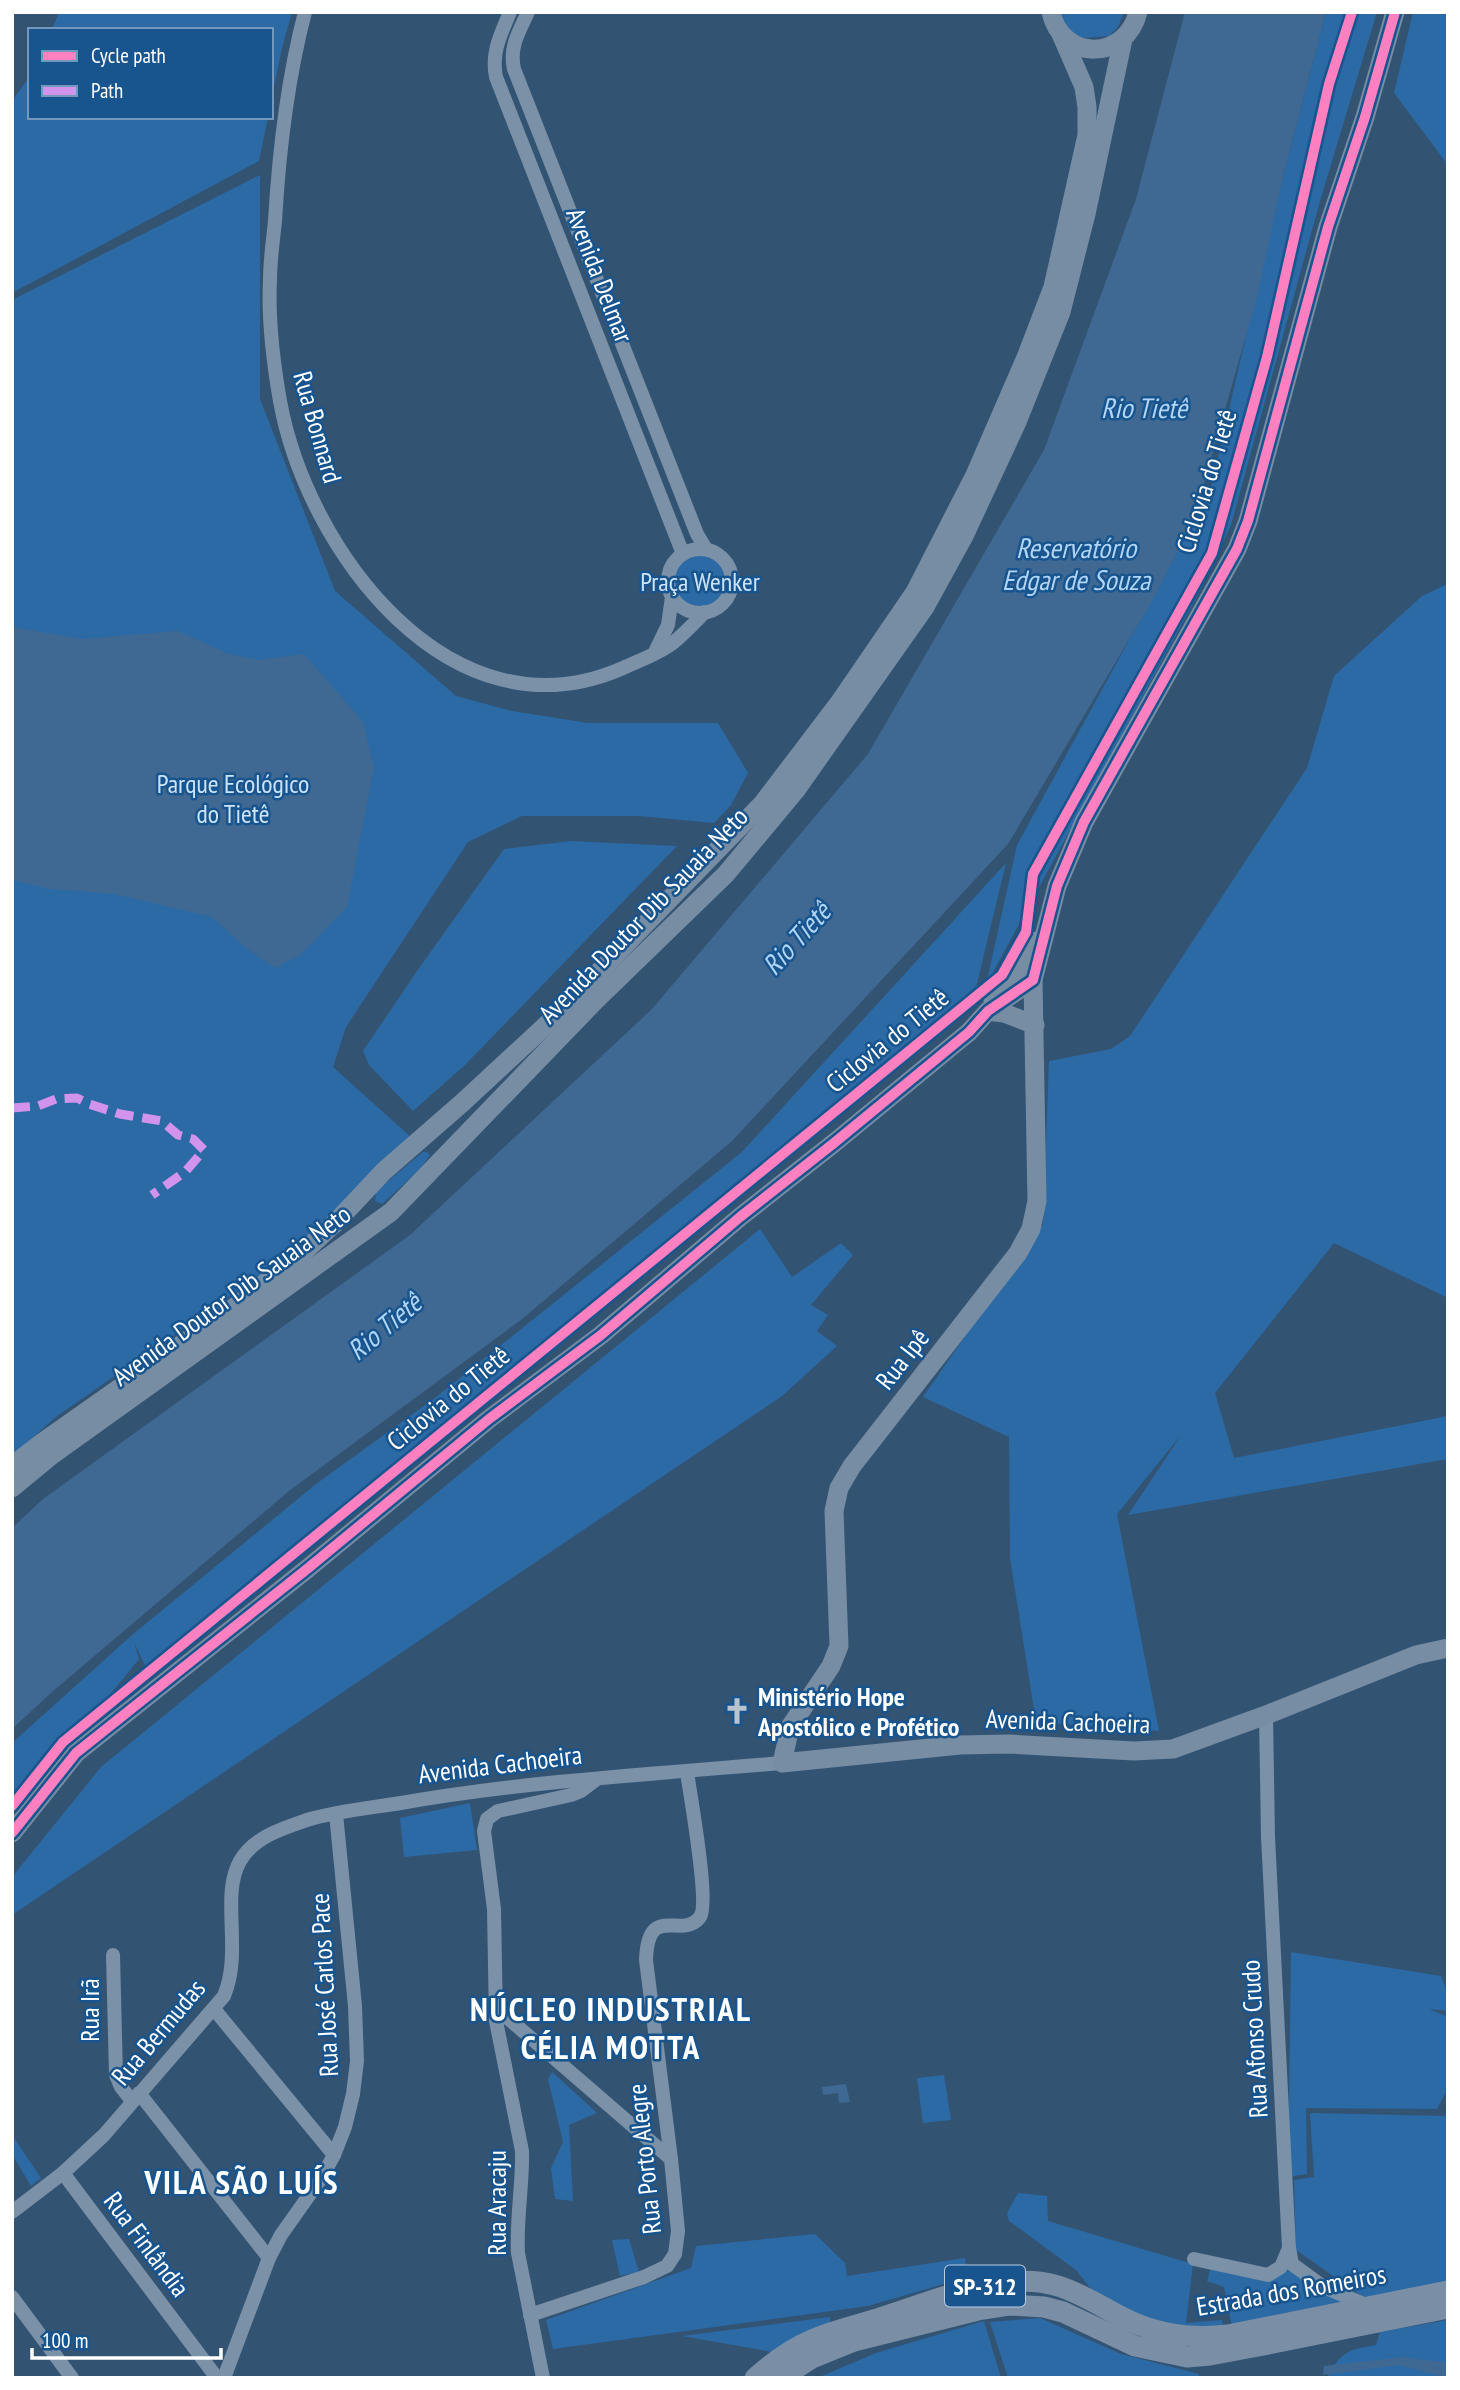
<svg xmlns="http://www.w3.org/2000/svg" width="1460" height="2390" viewBox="0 0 1460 2390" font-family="'PT Sans Narrow',sans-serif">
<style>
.green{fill:#2c6aa5}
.water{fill:#3f6992}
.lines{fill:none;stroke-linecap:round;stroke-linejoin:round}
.street{stroke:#7a91a7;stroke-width:14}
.secondary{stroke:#768da3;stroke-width:19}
.primary{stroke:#7a8fa5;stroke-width:21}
.quiet{stroke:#d193ec;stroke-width:9;stroke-dasharray:18 9;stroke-linecap:butt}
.cycleway-casing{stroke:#18548e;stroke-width:15}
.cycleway{stroke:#ff80c0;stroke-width:10}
.labels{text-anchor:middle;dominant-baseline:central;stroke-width:5;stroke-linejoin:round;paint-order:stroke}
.shield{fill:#18548e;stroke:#baccdd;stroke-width:2}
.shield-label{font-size:24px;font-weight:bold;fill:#fff}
.street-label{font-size:26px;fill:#fff;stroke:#18548e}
.park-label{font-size:26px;fill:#cbe4fa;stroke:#18548e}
.poi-label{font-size:26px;font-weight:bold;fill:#fff;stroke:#18548e;text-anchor:start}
.water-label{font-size:28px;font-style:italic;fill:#b1d5f6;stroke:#18548e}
.district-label{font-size:33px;font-weight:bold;letter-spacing:2px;fill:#fff;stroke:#18548e}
</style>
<rect width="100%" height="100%" fill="#335373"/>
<g class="green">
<path d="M 59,12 L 292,12 L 282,48 L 271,101 L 271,30 L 52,30 Z"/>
<path d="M 1061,12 L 1124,12 L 1118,27 L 1109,36 L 1084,38 L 1069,34 Z"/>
<path d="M 1326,12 L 1377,12 L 1320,201 L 1231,525 L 1201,589 L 986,985 L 1017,845 L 1210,492 L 1281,184 Z"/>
<path d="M 1413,12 L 1448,12 L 1448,165 L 1394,93 Z"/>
<path d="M 30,76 L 30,117 L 268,117 L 259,161 L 12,293 L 12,101 Z"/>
<path d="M 260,175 L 260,399 L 335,591 L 456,696 L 512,711 L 588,723 L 718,723 L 748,773 L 731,805 L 714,823 L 639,816 L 522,816 L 468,842 L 346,1027 L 333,1067 L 413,1139 L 294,1252 L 57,1416 L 12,1456 L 12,300 Z"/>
<circle cx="700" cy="581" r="27"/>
<path d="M 1448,584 L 1448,1298 L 1334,1243 L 1215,1393 L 1234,1458 L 1448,1416 L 1448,1459 L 1128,1515 L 1181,1435 L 1117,1514 L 1159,1731 L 1036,1722 L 1010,1558 L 1009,1437 L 923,1397 L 1043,1224 L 1049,1061 L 1111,1049 L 1130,1036 L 1307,768 L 1334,676 L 1422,596 Z"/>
<path d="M 571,841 L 677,846 L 465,1065 L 413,1111 L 369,1065 L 363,1051 L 417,971 L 504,849 Z"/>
<path d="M 1006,863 L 974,996 L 150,1676 L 134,1642 L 139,1659 L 12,1815 L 12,1743 L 132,1635 L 316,1484 L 435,1398 L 742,1152 Z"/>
<path d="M 423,1152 L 427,1152 L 430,1155 L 421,1168 L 382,1204 L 375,1201 L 376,1191 Z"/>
<path d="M 760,1229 L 792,1277 L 841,1243 L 853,1255 L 811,1305 L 828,1315 L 817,1331 L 837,1346 L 782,1396 L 12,1915 L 12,1877 L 101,1767 Z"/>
<path d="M 470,1803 L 477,1850 L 404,1857 L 400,1818 Z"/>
<path d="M 1291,1952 L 1441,1976 L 1448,1995 L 1448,2011 L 1429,2009 L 1448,2017 L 1448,2088 L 1437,2109 L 1306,2108 L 1307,2174 L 1288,2177 Z"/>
<path d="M 552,2072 L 597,2113 L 569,2125 L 573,2201 L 555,2199 L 551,2168 L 563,2142 L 548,2079 Z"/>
<path d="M 944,2075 L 951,2120 L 923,2123 L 917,2078 Z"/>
<path d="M 1310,2113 L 1448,2116 L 1448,2286 L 1369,2301 L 1296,2250 L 1294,2180 L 1314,2177 Z"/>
<path d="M 12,2135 L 41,2178 L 31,2186 L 12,2154 Z"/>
<path d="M 1018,2193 L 1047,2196 L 1048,2221 L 1193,2264 L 1186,2323 L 1222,2320 L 1223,2331 L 1159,2328 L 1100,2300 L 1076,2270 L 1009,2221 L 1007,2213 Z"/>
<path d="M 815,2234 L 845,2263 L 847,2276 L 965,2258 L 968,2277 L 868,2306 L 553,2349 L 546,2320 L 691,2268 L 696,2246 Z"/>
<path d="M 629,2239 L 639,2272 L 620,2276 L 612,2240 Z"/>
<path d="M 1211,2267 L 1266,2281 L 1290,2270 L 1352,2305 L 1232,2327 L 1224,2287 L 1207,2281 Z"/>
<path d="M 830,2317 L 830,2329 L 772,2352 L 682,2336 Z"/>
<path d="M 1040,2318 L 1121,2354 L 1199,2374 L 1199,2378 L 1008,2378 L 990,2322 Z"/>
<path d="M 1448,2320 L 1448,2378 L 1327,2378 C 1341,2351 1348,2350 1376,2345 L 1380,2332 Z"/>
<path d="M 984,2321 L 1001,2378 L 817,2378 L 876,2353 Z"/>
</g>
<g class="water">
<path d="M 1185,12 L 1326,12 L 1281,184 L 1257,297 L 1193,522 L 1152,601 L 1008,844 L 732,1141 L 521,1320 L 289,1491 L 52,1692 L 12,1729 L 12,1528 L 43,1499 L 410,1235 L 652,1009 L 868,754 L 1044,450 L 1136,199 Z"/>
<path d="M 12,627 L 82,639 L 178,631 L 228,654 L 260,660 L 304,654 L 363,722 L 374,767 L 347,907 L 300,955 L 275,968 L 245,947 L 212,917 L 115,894 L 50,889 L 12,880 Z"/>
<path d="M 846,2084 L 850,2102 L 839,2103 L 838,2093 L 823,2095 L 822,2087 Z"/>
<path d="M 1403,2357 L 1448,2363 L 1448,2378 L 1400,2365 L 1323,2375 L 1324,2366 Z"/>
</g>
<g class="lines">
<g class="street">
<path d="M 305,12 C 287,81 279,151 275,221 C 273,241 270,260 270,280 C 268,319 273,361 280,401 C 307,550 451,744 623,668 C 640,660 659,654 674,642 C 685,633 695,622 705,612"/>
<path d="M 510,12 C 501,34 491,52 496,77 L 683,554"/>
<path d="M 528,12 C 519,32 509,47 514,69 L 697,534 L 706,549"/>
<circle cx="700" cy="581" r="32"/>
<path d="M 654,654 L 668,625 L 672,597"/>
<path d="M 113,1955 L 116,2075 L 121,2087 L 132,2101"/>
<path d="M 495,2007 L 671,2159"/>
<path d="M 214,2009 L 334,2155"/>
<path d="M 139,2093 L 269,2258"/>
<path d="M 63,2173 L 217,2378"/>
<path d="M 12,2212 L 63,2173 L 104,2135 L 224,1996 C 243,1951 220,1896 240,1861 C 254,1837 283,1828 307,1820 C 337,1811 370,1808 401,1803 C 527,1781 655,1774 782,1763"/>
<path d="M 1289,2248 L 1292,2264 L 1322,2286 L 1368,2306"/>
<path d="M 1194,2259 L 1268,2275 L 1281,2267 L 1289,2248 L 1268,1837 L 1266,1715"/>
<path d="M 12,2297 L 72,2378"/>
<path d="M 530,2315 L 644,2277 L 667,2266 L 675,2254 L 678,2231 L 671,2159 L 646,1960 C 648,1901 682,1941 700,1917 C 710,1904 690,1794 687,1772"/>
<path d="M 224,2378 L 269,2258 L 281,2235 L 322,2177 L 334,2155 L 345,2127 L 353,2094 L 357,2061 L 355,2006 L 336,1814"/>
<path d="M 543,2378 L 518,2253 C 516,2218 523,2185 522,2151 L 496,2021 L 494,1909 L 484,1831 L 487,1819 L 498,1811 L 571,1795 L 581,1791 L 597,1779"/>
</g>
<g class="secondary">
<path d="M 1051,12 C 1062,62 1126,61 1138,12"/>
<path d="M 1395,12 L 1365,117 L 1328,227 L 1248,521 L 1237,549 L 1084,822 L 1057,886 L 1033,980 L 1037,1201 L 1031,1229 L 1018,1253 L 852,1466 L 839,1488 L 834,1511 L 839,1646 L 831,1666 L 790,1727 L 782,1763 L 960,1745 L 1009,1744 L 1134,1751 L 1173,1749 L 1266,1715 L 1416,1655 L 1448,1648"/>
<path d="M 993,1001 L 1037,941"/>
<path d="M 988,1011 L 1004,1013 L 1035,1025"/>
<path d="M 12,1466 L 40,1444 L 236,1306 L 298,1257 L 336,1222 L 384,1171 L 462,1103 L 557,1015 L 763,803 L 839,703 L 915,592 L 975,475 L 1027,355 L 1053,287 L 1087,135 L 1087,107 L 1084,87 L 1061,34"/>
<path d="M 12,1488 L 52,1455 L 391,1212 L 595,1001 L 726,874 L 796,790 L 925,607 L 964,536 L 1017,422 L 1061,312 L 1086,214 L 1123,39"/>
<path d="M 12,1833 L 76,1753 L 307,1569 L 489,1419 L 601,1335 L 740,1217 L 834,1143 L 969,1032 L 988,1011 L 1033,980"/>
</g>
<g class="primary">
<path d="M 755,2378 C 772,2363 791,2349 812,2340 C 834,2330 860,2325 883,2317 C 935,2301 1004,2269 1058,2286 C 1084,2294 1106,2310 1130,2321 C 1161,2335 1195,2339 1228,2335 L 1448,2291"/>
<path d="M 781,2378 L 812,2358 L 854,2341 L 978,2310 L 1010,2305 L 1044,2307 L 1063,2312 L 1135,2346 L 1187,2357 L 1210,2355 L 1258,2346 L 1448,2308"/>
</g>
<path class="quiet" d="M 12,1108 L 38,1106 L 56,1099 L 77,1098 L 89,1104 L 120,1114 L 162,1121 L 178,1135 L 193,1139 L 204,1150 L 185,1172 L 152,1195"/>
<defs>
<g id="cycleway">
<path d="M 12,1806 L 63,1742 L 1002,975 L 1026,932 L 1033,874 L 1212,553 L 1267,357 L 1329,84 L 1352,12"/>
<path d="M 12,1833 L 76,1753 L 307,1569 L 489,1419 L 601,1335 L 740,1217 L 834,1143 L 969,1032 L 988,1011 L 1033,980 L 1057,886 L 1084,822 L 1237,549 L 1248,521 L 1328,227 L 1365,117 L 1395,12"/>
</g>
</defs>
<use href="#cycleway" class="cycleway-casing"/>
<use href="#cycleway" class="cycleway"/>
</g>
<defs>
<symbol id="church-bare" viewBox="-9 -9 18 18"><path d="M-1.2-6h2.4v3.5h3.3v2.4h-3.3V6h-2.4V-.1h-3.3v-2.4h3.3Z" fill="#b8c3ce" stroke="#18548e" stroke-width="2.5" paint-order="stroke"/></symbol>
</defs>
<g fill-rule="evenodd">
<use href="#church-bare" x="718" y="1692" width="38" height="38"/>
</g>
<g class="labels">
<rect class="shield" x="945" y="2265.5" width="80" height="41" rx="5"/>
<g class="shield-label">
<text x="985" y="2286">SP-312</text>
</g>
<g class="street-label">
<text transform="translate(600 275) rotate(69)">Avenida Delmar</text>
<text transform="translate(318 427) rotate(74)">Rua Bonnard</text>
<text transform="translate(1206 481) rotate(-73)">Ciclovia do Tietê</text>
<text transform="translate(643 915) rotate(-46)">Avenida Doutor Dib Sauaia Neto</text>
<text transform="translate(887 1040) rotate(-39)">Ciclovia do Tietê</text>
<text transform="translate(231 1295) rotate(-36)">Avenida Doutor Dib Sauaia Neto</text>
<text transform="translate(902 1359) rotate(-52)">Rua Ipê</text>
<text transform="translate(448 1398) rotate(-39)">Ciclovia do Tietê</text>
<text transform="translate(1068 1721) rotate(2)">Avenida Cachoeira</text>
<text transform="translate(500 1764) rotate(-7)">Avenida Cachoeira</text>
<text transform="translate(324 1985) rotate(-93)">Rua José Carlos Pace</text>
<text transform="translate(89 2010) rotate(-90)">Rua Irã</text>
<text transform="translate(158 2032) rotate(-50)">Rua Bermudas</text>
<text transform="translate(1254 2039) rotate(-93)">Rua Afonso Crudo</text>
<text transform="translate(644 2159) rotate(-96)">Rua Porto Alegre</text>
<text transform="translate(496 2203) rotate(-90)">Rua Aracaju</text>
<text transform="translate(147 2244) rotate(53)">Rua Finlândia</text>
<text transform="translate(1291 2290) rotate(-10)">Estrada dos Romeiros</text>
</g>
<g class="park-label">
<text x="700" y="581">Praça Wenker</text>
<text x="233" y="783">Parque Ecológico<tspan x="233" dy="30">do Tietê</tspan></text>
</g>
<g class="poi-label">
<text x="758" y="1696">Ministério Hope<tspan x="758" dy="30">Apostólico e Profético</tspan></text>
</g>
<g class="water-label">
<text x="1144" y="407">Rio Tietê</text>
<text x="1076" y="547">Reservatório<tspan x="1076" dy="32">Edgar de Souza</tspan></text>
<text transform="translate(796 938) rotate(-48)">Rio Tietê</text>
<text transform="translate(384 1326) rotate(-40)">Rio Tietê</text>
</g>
<g class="district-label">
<text x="611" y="2008">NÚCLEO INDUSTRIAL<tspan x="611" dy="38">CÉLIA MOTTA</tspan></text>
<text x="242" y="2181">VILA SÃO LUÍS</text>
</g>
</g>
<rect width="1460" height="2390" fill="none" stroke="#ffffff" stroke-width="28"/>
<rect x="28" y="28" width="245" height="91" fill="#18548e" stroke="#7498bb" stroke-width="2"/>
<rect x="42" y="51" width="35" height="10" fill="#ff80c0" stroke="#7498bb" stroke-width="2"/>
<text x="91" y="63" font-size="21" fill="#ffffff">Cycle path</text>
<rect x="42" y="86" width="35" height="10" fill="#d193ec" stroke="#7498bb" stroke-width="2"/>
<text x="91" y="98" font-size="21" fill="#ffffff">Path</text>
<path d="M32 2348v10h189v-10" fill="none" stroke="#ffffff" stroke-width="3.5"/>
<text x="42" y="2348" font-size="21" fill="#ffffff" stroke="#18548e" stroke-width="5" paint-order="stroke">100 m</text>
</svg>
